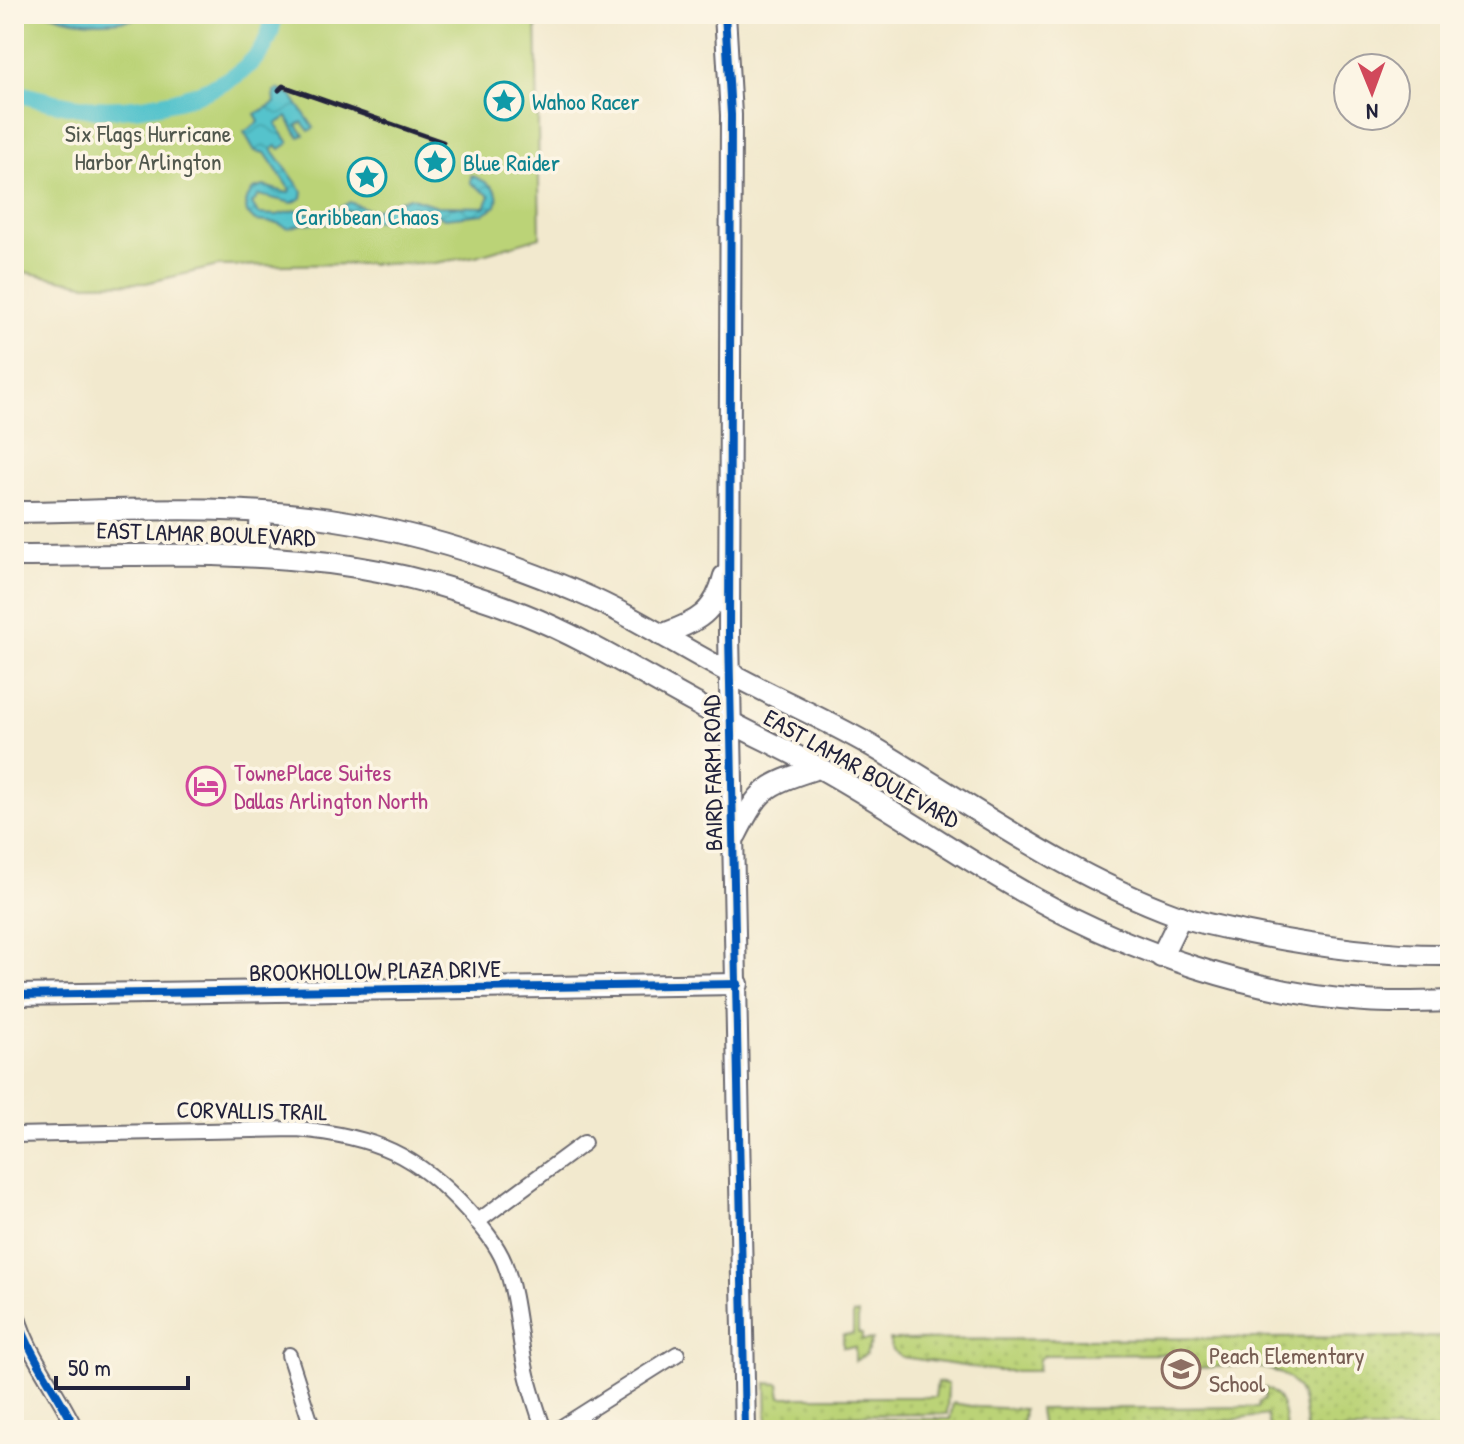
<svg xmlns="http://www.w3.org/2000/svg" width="1464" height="1444" viewBox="0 0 1464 1444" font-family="'Patrick Hand',sans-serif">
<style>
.grass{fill:url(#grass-dots);stroke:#6e7a59;stroke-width:2}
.green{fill:#bbd377;stroke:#6e7a59;stroke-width:2}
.water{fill:url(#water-waves);stroke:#3c7284;stroke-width:2}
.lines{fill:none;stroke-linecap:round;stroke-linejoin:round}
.canal{stroke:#55c3cc;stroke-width:18}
.street-casing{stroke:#6b686e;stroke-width:18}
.secondary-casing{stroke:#6b686e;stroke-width:24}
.street{stroke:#fff;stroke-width:14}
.secondary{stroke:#fff;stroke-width:20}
.rail{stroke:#22223b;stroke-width:5}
.cycleway-casing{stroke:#fcf5e5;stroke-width:13}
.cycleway{stroke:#0057b8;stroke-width:8}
.labels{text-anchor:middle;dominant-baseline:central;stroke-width:7;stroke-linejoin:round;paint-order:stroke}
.culture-label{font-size:24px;fill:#0d838f;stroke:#fcf5e5;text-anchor:start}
.park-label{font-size:24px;fill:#50574d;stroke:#fcf5e5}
.street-label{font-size:24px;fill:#22223b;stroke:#fcf5e5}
.hotel-label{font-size:24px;fill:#b23c85;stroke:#fcf5e5;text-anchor:start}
.education-label{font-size:24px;fill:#785e54;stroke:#fcf5e5;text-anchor:start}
</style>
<defs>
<pattern id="grass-dots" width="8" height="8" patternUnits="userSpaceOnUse" patternTransform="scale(2)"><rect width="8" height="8" fill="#bbd377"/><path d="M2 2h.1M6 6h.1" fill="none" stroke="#a0b568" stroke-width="1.8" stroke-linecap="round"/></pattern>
<pattern id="water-waves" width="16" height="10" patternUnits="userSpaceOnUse" patternTransform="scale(2)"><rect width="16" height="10" fill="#55c3cc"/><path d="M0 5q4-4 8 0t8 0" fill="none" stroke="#4aa7b0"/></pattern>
</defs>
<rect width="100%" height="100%" fill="#fcf5e5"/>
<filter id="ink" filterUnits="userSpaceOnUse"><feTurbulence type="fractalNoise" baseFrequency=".0125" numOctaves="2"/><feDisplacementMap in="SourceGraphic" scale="16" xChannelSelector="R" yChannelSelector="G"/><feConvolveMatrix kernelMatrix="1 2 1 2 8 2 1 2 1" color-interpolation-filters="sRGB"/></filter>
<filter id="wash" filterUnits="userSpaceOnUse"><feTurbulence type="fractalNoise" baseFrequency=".006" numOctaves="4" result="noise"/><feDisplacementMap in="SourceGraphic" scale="32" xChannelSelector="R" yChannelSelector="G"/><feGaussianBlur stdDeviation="1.8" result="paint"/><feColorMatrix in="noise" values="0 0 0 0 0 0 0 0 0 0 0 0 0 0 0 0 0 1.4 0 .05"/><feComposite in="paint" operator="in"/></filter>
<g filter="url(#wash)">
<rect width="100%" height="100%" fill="#f2e9ce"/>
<g class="grass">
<path d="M 853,1314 L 858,1314 L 858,1333 L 862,1334 L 862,1340 L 872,1340 L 866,1354 L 855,1361 L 855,1347 L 843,1347 L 843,1335 L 853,1334 Z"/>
<path d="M 1449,1337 L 1450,1430 L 1306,1430 C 1305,1418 1305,1404 1300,1393 C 1282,1356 1224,1368 1191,1368 L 1190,1354 L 1045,1355 L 1039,1359 L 1038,1371 L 998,1371 L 902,1357 L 892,1350 L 889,1340 Z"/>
<path d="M 937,1382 L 948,1384 L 947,1414 L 829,1415 L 828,1423 L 793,1419 L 788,1424 L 788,1430 L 767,1430 L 766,1383 L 779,1384 L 781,1397 L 935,1397 Z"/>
<path d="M 1265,1388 C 1284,1396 1284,1412 1286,1430 L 1270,1430 L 1267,1415 L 1161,1430 L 1042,1430 L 1039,1409 L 1258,1407 L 1259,1402 L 1265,1399 Z"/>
<path d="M 953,1403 L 977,1407 L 1024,1409 L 1022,1430 L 883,1430 L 861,1427 L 861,1419 L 950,1419 Z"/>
</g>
<path class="green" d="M 14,14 L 536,14 L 540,237 L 476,256 L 435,263 L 218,266 L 146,283 L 84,284 L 14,270 Z"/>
<g class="water">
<path d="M 51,14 L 158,14 C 124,23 85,26 51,14 Z"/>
<path d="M 278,89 L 292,96 L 314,128 L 309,131 L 302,122 L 297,125 L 304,135 L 299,137 L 287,117 L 276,124 L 289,143 L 280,149 L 277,146 L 272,149 L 303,192 L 302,198 L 292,203 L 259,195 L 252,204 L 258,214 L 277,215 L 296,210 L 325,216 L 350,202 L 372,211 L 409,197 L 437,206 L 485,207 L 490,196 L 471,183 L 471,175 C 485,182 503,187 496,206 L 483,214 L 445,218 L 412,206 C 398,216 387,225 367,219 C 360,217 355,212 348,210 L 329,224 L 306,223 L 288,228 L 277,223 L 255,221 L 247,213 L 245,202 L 253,189 L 264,186 L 288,193 L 290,190 L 265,153 L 255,151 L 244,132 L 259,122 L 255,114 L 275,103 L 274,92 Z"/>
</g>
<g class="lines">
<path class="canal" d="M 14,92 C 40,100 65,106 93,109 C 153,113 271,89 273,14"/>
</g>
</g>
<g filter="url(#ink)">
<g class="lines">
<defs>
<g id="street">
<path d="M 14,1135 L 297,1129 C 374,1136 417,1154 469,1212 C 482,1227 496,1243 504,1262 C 517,1294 518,1332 525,1365 C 529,1387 537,1409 544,1430"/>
<path d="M 477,1222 L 584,1143"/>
<path d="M 14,1302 C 23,1350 56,1387 76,1430"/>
<path d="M 289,1355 L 313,1430"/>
<path d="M 557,1430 L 677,1354"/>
</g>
<g id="secondary">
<path d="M 725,14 L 731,115 L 729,634 L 745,1430"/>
<path d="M 14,512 C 118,511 226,503 330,519 C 417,532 500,559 580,593 C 632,615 680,647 730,673 C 779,700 832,722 880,751 C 978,810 1068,875 1177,915 C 1198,923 1221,927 1244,932 C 1312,946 1380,956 1450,955"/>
<path d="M 14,556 C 109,556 205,551 299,560 C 375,566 453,586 524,614 C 584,638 638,672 695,703 C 735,726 777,745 818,767 C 892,808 962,858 1036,899 C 1130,951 1257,995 1365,1001 C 1393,1003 1422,1002 1450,1001"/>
<path d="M 258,556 L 261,512"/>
<path d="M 661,635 C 696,621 714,616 724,576"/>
<path d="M 736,835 C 761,785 767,785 818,768"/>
<path d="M 1161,957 L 1181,916"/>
<path d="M 14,995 L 738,984"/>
</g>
</defs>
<use href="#street" class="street-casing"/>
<use href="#secondary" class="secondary-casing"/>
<use href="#street" class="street"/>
<use href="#secondary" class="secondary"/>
<path class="rail" d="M 279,90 L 283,86 L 443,142"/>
<defs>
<g id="cycleway">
<path d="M 725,14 L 731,115 L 729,634 L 745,1430"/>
<path d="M 14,995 L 738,984"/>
<path d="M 14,1302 C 23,1350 56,1387 76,1430"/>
</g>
</defs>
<use href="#cycleway" class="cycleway-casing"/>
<use href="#cycleway" class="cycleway"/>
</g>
</g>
<defs>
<symbol id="sight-ring" viewBox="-11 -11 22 22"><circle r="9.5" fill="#fcf5e5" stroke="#0f9aa8" stroke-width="1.5"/><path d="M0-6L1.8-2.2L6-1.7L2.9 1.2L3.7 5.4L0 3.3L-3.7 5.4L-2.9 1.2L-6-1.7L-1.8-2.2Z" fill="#0f9aa8"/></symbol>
<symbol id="hotel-ring" viewBox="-11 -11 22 22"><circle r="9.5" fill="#fcf5e5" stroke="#d1479c" stroke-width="1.5"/><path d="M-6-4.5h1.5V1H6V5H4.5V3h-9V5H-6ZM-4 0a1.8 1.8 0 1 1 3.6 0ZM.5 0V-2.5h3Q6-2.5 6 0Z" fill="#d1479c"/></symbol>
<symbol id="school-ring" viewBox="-11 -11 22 22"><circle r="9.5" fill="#fcf5e5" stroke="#8d6e63" stroke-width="1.5"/><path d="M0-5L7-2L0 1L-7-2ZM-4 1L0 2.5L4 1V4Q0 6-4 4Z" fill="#8d6e63"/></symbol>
</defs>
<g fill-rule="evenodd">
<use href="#sight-ring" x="482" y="79" width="44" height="44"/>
<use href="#sight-ring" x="413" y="140" width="44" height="44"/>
<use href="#sight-ring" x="345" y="155" width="44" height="44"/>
<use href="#hotel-ring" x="184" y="764" width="44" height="44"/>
<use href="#school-ring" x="1159" y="1347" width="44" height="44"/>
</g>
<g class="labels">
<g class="culture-label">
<text x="532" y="101">Wahoo Racer</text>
<text x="463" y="162">Blue Raider</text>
<text x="367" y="216" text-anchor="middle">Caribbean Chaos</text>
</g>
<g class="park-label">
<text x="148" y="133">Six Flags Hurricane<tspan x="148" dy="28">Harbor Arlington</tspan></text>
</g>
<g class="street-label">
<text transform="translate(206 533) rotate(2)">EAST LAMAR BOULEVARD</text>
<text transform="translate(862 768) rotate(29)">EAST LAMAR BOULEVARD</text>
<text transform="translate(712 773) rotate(-91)">BAIRD FARM ROAD</text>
<text transform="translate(375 970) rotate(-1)">BROOKHOLLOW PLAZA DRIVE</text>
<text transform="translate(252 1110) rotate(1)">CORVALLIS TRAIL</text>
</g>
<g class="hotel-label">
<text x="234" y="772">TownePlace Suites<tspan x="234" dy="28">Dallas Arlington North</tspan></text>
</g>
<g class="education-label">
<text x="1209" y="1355">Peach Elementary<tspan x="1209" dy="28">School</tspan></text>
</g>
</g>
<rect width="1464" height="1444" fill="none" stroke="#fcf5e5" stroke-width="48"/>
<g transform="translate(1372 92) rotate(179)"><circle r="38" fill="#fcf5e5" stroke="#a5a1a1" stroke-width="2"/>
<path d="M0-6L14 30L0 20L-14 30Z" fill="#d1495b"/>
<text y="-12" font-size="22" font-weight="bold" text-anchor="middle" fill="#22223b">N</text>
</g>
<path d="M56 1376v12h132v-12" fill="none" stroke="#22223b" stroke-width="4"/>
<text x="68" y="1376" font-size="24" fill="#22223b" stroke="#fcf5e5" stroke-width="6" paint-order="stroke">50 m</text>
</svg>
